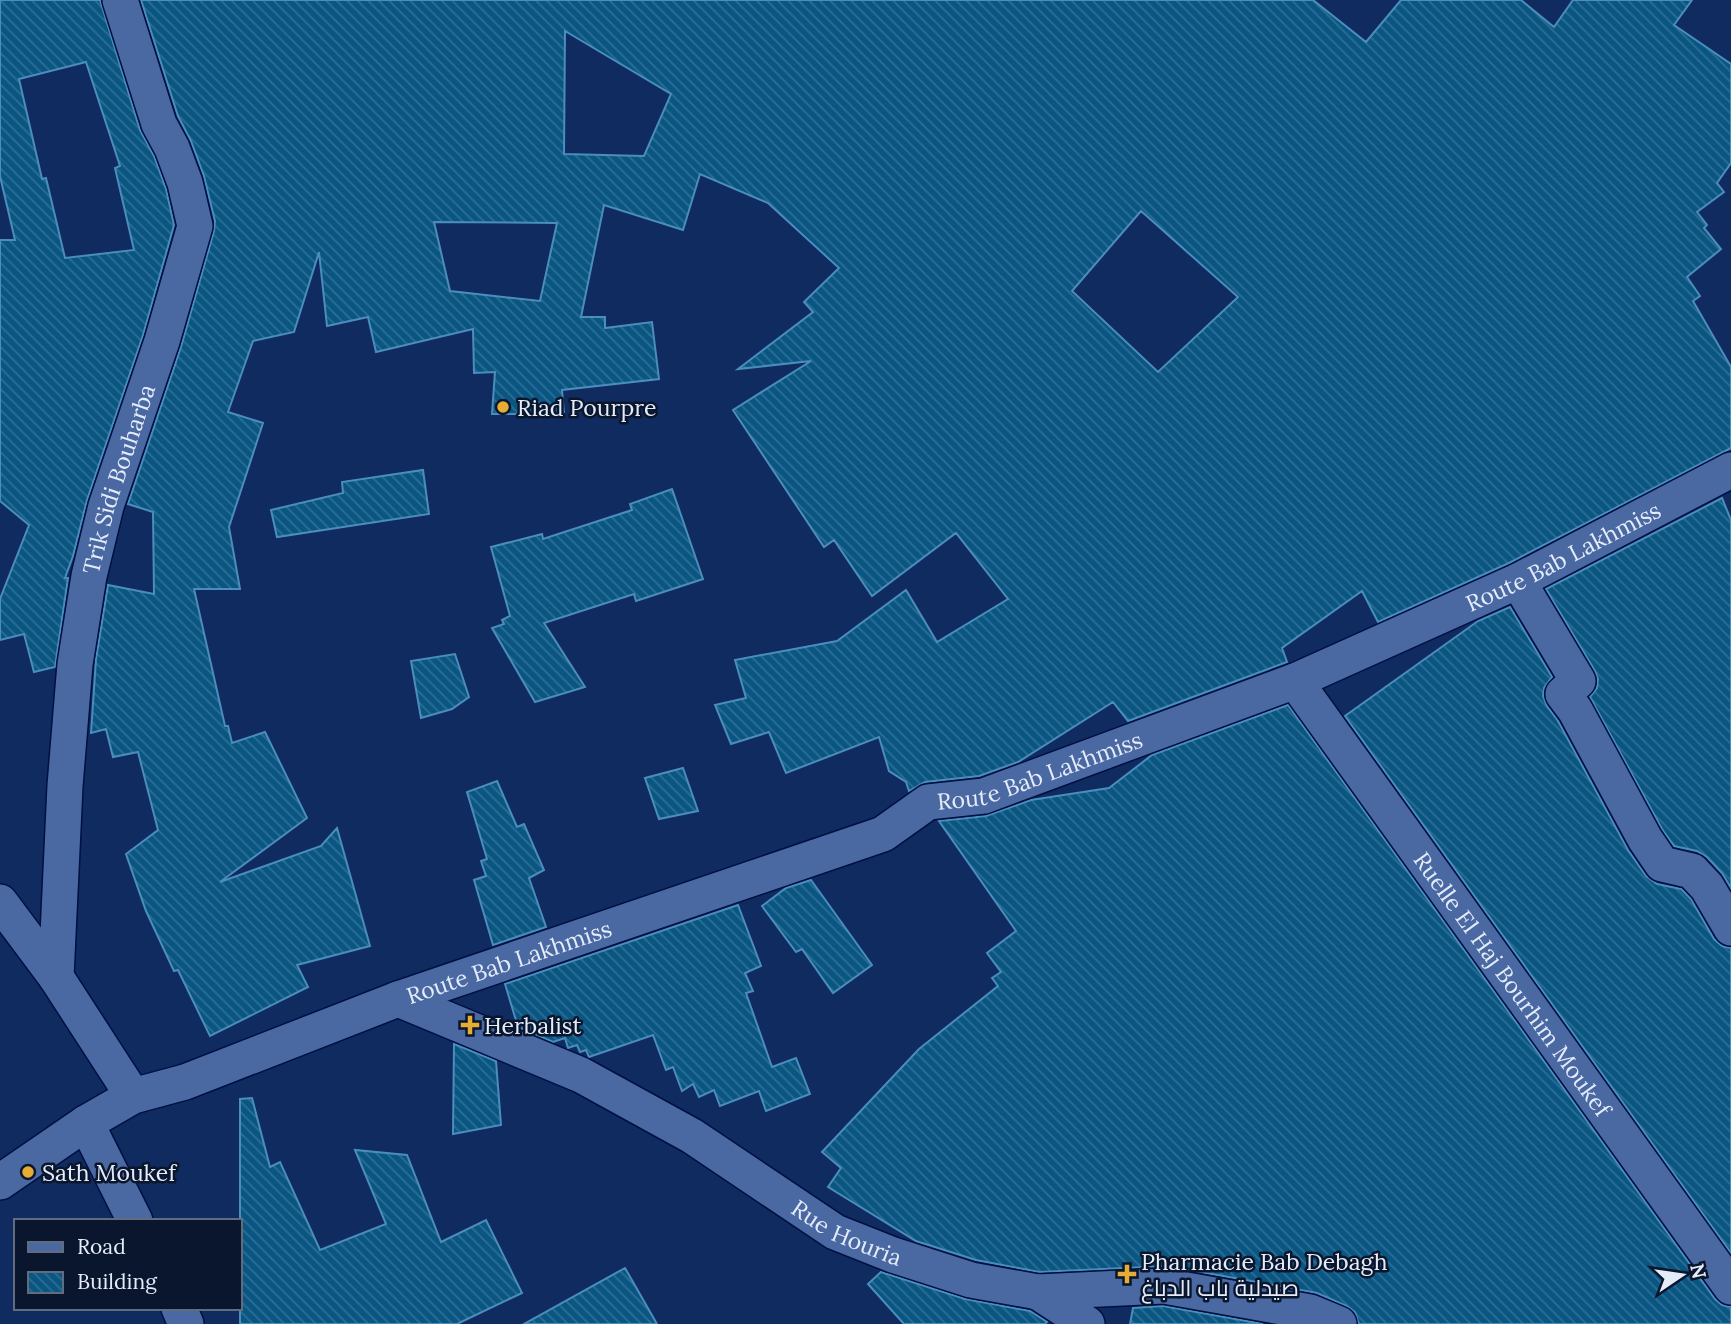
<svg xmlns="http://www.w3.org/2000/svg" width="1731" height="1324" viewBox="0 0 1731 1324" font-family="Lora,Cairo,serif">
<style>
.building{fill:url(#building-back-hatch);stroke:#4b8dbd;stroke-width:2;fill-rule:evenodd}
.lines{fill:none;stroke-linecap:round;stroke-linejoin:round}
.minor-casing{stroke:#001042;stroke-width:38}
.minor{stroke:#4a69a3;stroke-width:35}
.poi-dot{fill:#e5ad35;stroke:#0a162d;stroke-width:2.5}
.labels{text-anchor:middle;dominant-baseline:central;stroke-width:5;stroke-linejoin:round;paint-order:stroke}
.poi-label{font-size:23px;fill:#e4ecf9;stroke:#0a162d;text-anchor:start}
.street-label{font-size:23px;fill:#e4ecf9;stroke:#0a162d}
</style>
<defs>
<pattern id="building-back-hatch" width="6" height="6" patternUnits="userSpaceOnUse" patternTransform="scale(1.75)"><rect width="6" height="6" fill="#0a5682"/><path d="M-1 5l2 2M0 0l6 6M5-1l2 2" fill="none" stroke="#2e6e94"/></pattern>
</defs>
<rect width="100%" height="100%" fill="#102b5f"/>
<g class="building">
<path d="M 0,0 L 100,0 L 140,130 L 154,156 L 166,189 L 174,225 L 143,335 L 87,500 L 73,556 L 65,578 L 68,578 L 55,667 L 34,672 L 24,634 L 0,640 L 0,599 L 29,525 L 0,501 L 0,240 L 15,240 L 0,176 ZM 86,62 L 120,166 L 115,168 L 134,250 L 65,258 L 46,178 L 42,179 L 19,79 Z"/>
<path d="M 141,0 L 1313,0 L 1366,42 L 1401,0 L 1521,0 L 1554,27 L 1573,0 L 1692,0 L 1674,25 L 1731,64 L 1731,163 L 1717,183 L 1724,192 L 1697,212 L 1707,225 L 1704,228 L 1721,249 L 1687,277 L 1700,296 L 1693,301 L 1731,367 L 1731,448 L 1509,563 L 1378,622 L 1362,591 L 1282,648 L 1287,662 L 1128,721 L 1113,702 L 1018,762 L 979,776 L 925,782 L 909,791 L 906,782 L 889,771 L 879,737 L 786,773 L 769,732 L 731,744 L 715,705 L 746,698 L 735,660 L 837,641 L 906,590 L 937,642 L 1008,599 L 956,533 L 872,596 L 834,540 L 824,547 L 733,410 L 811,361 L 738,369 L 813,312 L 804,302 L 839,268 L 768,203 L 700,174 L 683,230 L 604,205 L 581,317 L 605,317 L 605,328 L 652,322 L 659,379 L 562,390 L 564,414 L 492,414 L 495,372 L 474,373 L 473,329 L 376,352 L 368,317 L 327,326 L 319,252 L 294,332 L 253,341 L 228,412 L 263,423 L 229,527 L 240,589 L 194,589 L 225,726 L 228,726 L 232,743 L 265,732 L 307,818 L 220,882 L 321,846 L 337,828 L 370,946 L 297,965 L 308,987 L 210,1036 L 178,970 L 174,971 L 146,911 L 126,854 L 158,830 L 138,752 L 113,757 L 106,729 L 91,733 L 96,659 L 108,585 L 154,594 L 153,512 L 128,504 L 181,347 L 214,231 L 215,221 L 204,176 L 191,141 L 178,116 ZM 565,31 L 671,94 L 644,156 L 564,154 ZM 1141,211 L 1238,297 L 1158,372 L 1072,291 ZM 434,222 L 557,223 L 540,301 L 450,291 Z"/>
<path d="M 423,470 L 429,514 L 277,537 L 271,510 L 343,493 L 342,482 Z"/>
<path d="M 672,489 L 703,579 L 636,601 L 634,594 L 544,623 L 585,687 L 535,702 L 492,628 L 504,624 L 502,620 L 510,616 L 491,547 L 542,534 L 543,539 L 632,510 L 630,504 Z"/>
<path d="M 1722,498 L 1731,520 L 1731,888 L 1722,873 L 1707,857 L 1697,851 L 1674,846 L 1662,829 L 1590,697 L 1597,688 L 1598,679 L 1595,671 L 1546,589 Z"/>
<path d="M 1510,607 L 1552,677 L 1544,688 L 1543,696 L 1547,706 L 1558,721 L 1628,850 L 1646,876 L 1657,884 L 1681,889 L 1691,899 L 1714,939 L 1722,946 L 1731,948 L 1731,1253 L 1345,716 L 1478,621 Z"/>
<path d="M 455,654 L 469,697 L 452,709 L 421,718 L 411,661 Z"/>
<path d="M 1288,705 L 1715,1299 L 1722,1305 L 1731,1307 L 1731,1324 L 1359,1324 L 1355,1312 L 1347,1306 L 1317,1293 L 1168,1266 L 1039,1272 L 976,1260 L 916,1241 L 828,1187 L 841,1168 L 822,1152 L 919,1049 L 998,986 L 992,978 L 1001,972 L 987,953 L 1016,931 L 939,821 L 986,816 L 1031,800 L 1109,788 L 1152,755 Z"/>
<path d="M 683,768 L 698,811 L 659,819 L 645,778 Z"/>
<path d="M 497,781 L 517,827 L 524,824 L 544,870 L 529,878 L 546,927 L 493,945 L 474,880 L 486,876 L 481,861 L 487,859 L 467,792 Z"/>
<path d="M 811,880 L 872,965 L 833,993 L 802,949 L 796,952 L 762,906 L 786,888 Z"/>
<path d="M 738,905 L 761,966 L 745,973 L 753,991 L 746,993 L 772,1067 L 796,1058 L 810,1094 L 766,1111 L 759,1091 L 720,1106 L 714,1090 L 699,1097 L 693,1084 L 682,1091 L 673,1067 L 666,1070 L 653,1035 L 589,1057 L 586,1050 L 580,1052 L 577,1045 L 568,1048 L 565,1038 L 553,1042 L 518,1027 L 505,984 Z"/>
<path d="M 454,1044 L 496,1061 L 501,1125 L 453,1134 Z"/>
<path d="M 252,1098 L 270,1167 L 280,1162 L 320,1250 L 386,1224 L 355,1150 L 407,1155 L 441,1242 L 486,1220 L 522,1293 L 457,1324 L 240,1324 L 240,1099 Z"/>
<path d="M 625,1268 L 657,1324 L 524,1324 Z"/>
<path d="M 881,1272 L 965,1299 L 1030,1311 L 1047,1322 L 1045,1324 L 904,1324 L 868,1284 Z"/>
<path d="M 1163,1306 L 1263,1324 L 1130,1324 L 1133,1308 Z"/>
</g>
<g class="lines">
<defs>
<g id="minor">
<path d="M 1518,581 L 1578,681 L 1563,694 L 1575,710 L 1645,839 L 1662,864 L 1692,871 L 1707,887 L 1731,928"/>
<path id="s1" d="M 1295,681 L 1731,1287"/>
<path d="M 0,902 L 56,977 L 133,1096"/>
<path id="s2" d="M 56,977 L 65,786 L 75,664 L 89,576 L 106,506 L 162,341 L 195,226 L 185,183 L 172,148 L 159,124 L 120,0"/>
<path id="s3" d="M 398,999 L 581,1075 L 692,1136 L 835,1232 L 893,1255 L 971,1280 L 1038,1292 L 1164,1286 L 1310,1312 L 1339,1324"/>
<path d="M 86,1123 L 135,1221"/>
<path id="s4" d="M 0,1182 L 86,1123 L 133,1096 L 185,1082 L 398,999 L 883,834 L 928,802 L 984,796 L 1295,681 L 1518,581 L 1731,470"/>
<path d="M 1038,1292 L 1087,1324"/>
<path d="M 179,1308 L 186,1324"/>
</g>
</defs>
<use href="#minor" class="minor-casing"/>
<use href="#minor" class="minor"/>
</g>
<g class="poi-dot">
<circle cx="503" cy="407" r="7"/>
<path d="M466.5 1014.5h7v7h7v7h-7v7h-7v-7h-7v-7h7z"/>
<circle cx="28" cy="1172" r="7"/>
<path d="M1123.5 1263.5h7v7h7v7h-7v7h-7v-7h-7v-7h7z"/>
</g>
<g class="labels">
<g class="poi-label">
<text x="517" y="407">Riad Pourpre</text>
<text x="484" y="1025">Herbalist</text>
<text x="42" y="1172">Sath Moukef</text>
<text x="1141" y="1261">Pharmacie Bab Debagh<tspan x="1141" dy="26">صيدلية باب الدباغ</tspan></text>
</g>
<g class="street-label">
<text stroke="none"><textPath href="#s2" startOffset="504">Trik Sidi Bouharba</textPath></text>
<text stroke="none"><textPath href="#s4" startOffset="1692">Route Bab Lakhmiss</textPath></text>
<text stroke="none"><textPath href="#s4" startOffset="1125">Route Bab Lakhmiss</textPath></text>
<text stroke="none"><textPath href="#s4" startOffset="558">Route Bab Lakhmiss</textPath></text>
<text stroke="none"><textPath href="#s1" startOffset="373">Ruelle El Haj Bourhim Moukef</textPath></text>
<text stroke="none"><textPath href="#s3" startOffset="508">Rue Houria</textPath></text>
</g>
</g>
<rect x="14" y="1219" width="228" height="91" fill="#0a162d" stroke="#616c7f" stroke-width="2"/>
<rect x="28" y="1242" width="35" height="10" fill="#4a69a3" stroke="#616c7f" stroke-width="2"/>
<text x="77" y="1254" font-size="21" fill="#e4ecf9">Road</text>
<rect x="28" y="1272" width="35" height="21" fill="url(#building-back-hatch)" stroke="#616c7f" stroke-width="2"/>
<text x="77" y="1289" font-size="21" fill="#e4ecf9">Building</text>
<g transform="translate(1682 1275) rotate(77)" stroke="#0a162d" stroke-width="5" paint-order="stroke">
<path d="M0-5L12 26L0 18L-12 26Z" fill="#e4ecf9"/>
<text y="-10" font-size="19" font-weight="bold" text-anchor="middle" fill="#e4ecf9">N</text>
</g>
</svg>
